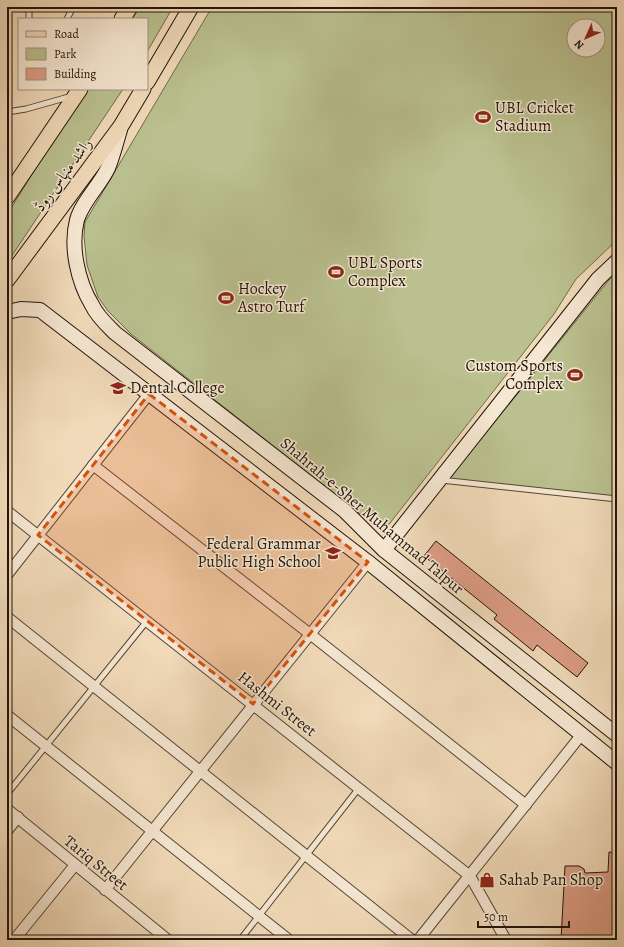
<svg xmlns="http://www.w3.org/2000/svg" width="624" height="947" viewBox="0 0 624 947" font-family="Alegreya,Amiri,serif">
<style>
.green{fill:#bac08f;stroke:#6d6a4c;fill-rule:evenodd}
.building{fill:#de9d86;stroke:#201409}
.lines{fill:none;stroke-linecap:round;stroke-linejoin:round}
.lane-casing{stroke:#544635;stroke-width:7}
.street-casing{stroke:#544635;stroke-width:12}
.secondary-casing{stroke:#201409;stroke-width:16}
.primary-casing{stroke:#201409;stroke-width:17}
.lane{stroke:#f6e7d2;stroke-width:5}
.street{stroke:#f6e7d2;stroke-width:10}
.secondary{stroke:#f6e7d2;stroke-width:14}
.primary{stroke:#f1dab9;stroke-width:15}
.marked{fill:#d4520c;fill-opacity:0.2;stroke:#d4520c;stroke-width:3;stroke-dasharray:8 5;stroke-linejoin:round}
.labels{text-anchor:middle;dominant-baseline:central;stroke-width:3;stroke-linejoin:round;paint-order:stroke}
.poi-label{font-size:16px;fill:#201409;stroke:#f6e7d2;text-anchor:start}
.street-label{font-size:16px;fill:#201409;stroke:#f6e7d2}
</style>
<rect width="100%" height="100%" fill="#f1dab9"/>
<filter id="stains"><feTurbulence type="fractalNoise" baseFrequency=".005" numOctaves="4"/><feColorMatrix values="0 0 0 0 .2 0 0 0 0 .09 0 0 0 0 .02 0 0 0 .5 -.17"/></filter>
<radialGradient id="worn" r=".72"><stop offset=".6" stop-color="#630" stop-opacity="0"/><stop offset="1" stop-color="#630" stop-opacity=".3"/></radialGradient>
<g class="green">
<path d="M 140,7 L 173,7 L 147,52 L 147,19 L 132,19 Z"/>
<path d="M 212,7 L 617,7 L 617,240 L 576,279 L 554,314 L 383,532 L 131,334 L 108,311 L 98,297 L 87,265 L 84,236 L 85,222 ZM 574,26 L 598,26 L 598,50 L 574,50 Z"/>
<path d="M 84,89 L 123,89 L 7,263 L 7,215 Z"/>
<path d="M 617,270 L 617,498 L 449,479 Z"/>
</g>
<g class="building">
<path d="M 436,541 L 588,663 L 577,677 L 537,645 L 533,651 L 494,619 L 497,615 L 424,556 Z"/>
<path d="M 609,852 L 617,853 L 617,940 L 561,940 L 565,866 L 579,866 L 584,869 L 585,873 L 608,872 Z"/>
</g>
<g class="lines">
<defs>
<g id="lane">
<path d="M 29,19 L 29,7"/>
<path d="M 67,19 L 73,7"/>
<path d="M 7,112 L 26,109 L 72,96"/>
<path d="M 441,480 L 617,499"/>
<path d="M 7,794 L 147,621"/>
<path d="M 240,940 L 359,788"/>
</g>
<g id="street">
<path d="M 93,465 L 310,634 L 526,805"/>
<path d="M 7,511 L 470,876 L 506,940"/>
<path d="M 7,575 L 149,394"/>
<path d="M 7,617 L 412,940"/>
<path d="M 7,715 L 289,940"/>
<path d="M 7,809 L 168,940"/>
<path d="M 7,831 L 18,817"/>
<path d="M 105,890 L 368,562"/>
<path d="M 14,940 L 75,865"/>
<path d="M 418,940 L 582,734"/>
</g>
<g id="secondary">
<path d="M 120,130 C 116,143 113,156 108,168 C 100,185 82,202 77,220 C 70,247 78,282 92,305 C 97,316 107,325 115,333 L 345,511 L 384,550 L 617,735"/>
<path d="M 7,312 L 21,309 L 40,310 L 368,562 L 617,763"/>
<path d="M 384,550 L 598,279 L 617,261"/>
</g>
<g id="primary">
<path d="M 122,19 L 130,7"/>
<path d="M 147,82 L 191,7"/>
<path d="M 7,197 L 80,89"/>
<path d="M 7,280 L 121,126 L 143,89"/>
</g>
</defs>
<use href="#lane" class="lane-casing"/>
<use href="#street" class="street-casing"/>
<use href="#secondary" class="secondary-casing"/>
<use href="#primary" class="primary-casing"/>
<use href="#lane" class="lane"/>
<use href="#street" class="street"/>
<use href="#secondary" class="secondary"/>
<use href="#primary" class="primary"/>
</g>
<path class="marked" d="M 149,394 L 368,562 L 253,704 L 38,535 Z"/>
<defs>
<symbol id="stadium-bare" viewBox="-9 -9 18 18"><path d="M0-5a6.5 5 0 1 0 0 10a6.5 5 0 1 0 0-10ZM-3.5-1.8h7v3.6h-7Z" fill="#8f2418" stroke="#f6e7d2" stroke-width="2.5" paint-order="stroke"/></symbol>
<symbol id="university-bare" viewBox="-9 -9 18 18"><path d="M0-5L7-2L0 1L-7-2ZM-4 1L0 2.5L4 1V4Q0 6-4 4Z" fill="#8f2418" stroke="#f6e7d2" stroke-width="2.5" paint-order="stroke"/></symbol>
<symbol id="school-bare" viewBox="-9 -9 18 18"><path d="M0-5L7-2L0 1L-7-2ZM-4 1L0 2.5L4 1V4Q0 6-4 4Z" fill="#8f2418" stroke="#f6e7d2" stroke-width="2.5" paint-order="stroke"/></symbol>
<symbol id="shop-bare" viewBox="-9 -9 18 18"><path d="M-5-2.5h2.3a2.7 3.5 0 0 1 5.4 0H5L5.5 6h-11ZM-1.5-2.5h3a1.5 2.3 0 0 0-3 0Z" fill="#8f2418" stroke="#f6e7d2" stroke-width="2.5" paint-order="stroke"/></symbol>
</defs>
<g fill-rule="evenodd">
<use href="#stadium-bare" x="472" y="106" width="22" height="22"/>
<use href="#stadium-bare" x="325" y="261" width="22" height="22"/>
<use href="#stadium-bare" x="215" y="287" width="22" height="22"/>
<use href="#stadium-bare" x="564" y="364" width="22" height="22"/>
<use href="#university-bare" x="107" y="377" width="22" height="22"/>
<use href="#school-bare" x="322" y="542" width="22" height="22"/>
<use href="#shop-bare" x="476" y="869" width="22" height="22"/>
</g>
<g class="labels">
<g class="poi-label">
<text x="495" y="108">UBL Cricket<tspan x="495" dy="18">Stadium</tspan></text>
<text x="348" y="263">UBL Sports<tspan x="348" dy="18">Complex</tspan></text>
<text x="238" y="289">Hockey<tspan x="238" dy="18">Astro Turf</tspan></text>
<text x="563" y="366" text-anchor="end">Custom Sports<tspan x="563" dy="18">Complex</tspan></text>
<text x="130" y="388">Dental College</text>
<text x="321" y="544" text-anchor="end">Federal Grammar<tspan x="321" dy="18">Public High School</tspan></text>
<text x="499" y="880">Sahab Pan Shop</text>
</g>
<g class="street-label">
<text transform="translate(63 175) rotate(-54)">راشد منہاس روڈ</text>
<text transform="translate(372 516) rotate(40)">Shahrah-e-Sher Muhammad Talpur</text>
<text transform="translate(277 704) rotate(38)">Hashmi Street</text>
<text transform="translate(96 863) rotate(39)">Tariq Street</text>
</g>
</g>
<rect width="624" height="947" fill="none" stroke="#f1dab9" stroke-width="24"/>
<rect x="8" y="8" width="608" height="931" fill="none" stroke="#201409" stroke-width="2"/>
<rect x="12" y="12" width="600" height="923" fill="none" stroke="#201409"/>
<rect x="18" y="18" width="130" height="72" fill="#f6e7d2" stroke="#a09382"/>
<rect x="26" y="31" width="20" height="6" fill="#f1dab9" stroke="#a09382"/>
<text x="54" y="38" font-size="12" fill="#201409">Road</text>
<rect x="26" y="48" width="20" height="12" fill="#bac08f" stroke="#a09382"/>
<text x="54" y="58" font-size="12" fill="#201409">Park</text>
<rect x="26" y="68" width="20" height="12" fill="#de9d86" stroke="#a09382"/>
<text x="54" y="78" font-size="12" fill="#201409">Building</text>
<g transform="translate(586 38) rotate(225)"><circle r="19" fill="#f6e7d2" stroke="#a09382"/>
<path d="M0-3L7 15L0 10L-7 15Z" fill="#8f2418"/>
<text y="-6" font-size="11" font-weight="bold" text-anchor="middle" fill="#201409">N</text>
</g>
<path d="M478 921v6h91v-6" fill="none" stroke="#201409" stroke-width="2"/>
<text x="484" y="921" font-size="12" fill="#201409" stroke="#f6e7d2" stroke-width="3" paint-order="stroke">50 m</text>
<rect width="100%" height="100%" filter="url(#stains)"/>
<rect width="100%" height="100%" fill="url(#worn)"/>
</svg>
